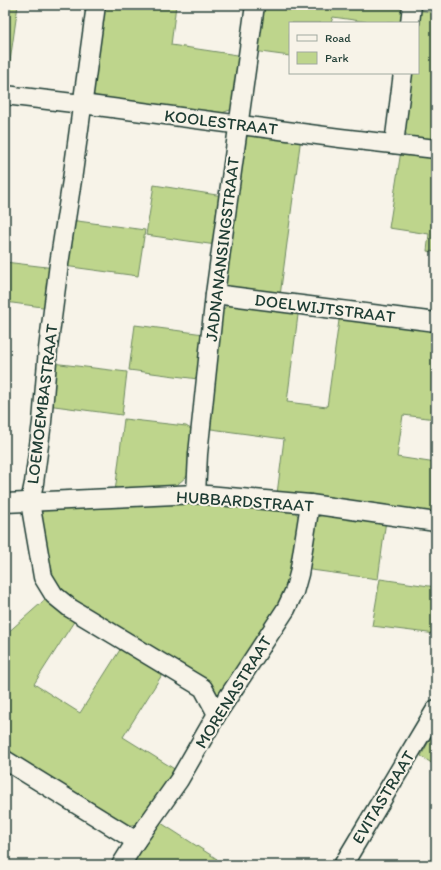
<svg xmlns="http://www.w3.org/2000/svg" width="441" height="870" viewBox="0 0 441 870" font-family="Itim,sans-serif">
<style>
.green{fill:#bed58c;stroke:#6e8960}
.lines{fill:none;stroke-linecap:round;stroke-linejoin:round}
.street-casing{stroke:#1f3d34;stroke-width:21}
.street{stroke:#f7f3e8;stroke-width:18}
.labels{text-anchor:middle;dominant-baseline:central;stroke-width:4;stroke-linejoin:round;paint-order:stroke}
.street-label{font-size:17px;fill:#1f3d34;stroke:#f7f3e8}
</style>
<rect width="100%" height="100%" fill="#f7f3e8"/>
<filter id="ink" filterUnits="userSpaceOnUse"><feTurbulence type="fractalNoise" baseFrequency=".025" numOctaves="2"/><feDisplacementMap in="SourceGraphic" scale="8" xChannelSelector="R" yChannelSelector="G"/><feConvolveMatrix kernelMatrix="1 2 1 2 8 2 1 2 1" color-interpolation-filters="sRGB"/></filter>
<g filter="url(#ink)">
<g class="green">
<path d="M 5,5 L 18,5 L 6,90 L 5,90 Z"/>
<path d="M 101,5 L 176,5 L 171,45 L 244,56 L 233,109 L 216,115 L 101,98 L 94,95 L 91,90 Z"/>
<path d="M 260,5 L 406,5 L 403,23 L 375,23 L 333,17 L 331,23 L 290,23 L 290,56 L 253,51 Z"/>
<path d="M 418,10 L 436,13 L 436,142 L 409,137 L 403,130 L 408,73 L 418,73 Z"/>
<path d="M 245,132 L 301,137 L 280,296 L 232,293 L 224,286 Z"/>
<path d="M 401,151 L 436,155 L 436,252 L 427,251 L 429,234 L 389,228 Z"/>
<path d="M 154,185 L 223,196 L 216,245 L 146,235 Z"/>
<path d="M 70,220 L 145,230 L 138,276 L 64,266 Z"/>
<path d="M 5,262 L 55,268 L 50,308 L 5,302 Z"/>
<path d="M 228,304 L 299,307 L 287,402 L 327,407 L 340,313 L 436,326 L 436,419 L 403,415 L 397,457 L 436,463 L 436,517 L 277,494 L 284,439 L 204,428 L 218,316 Z"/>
<path d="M 135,325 L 204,334 L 198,379 L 129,370 Z"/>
<path d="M 52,363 L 127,372 L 122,415 L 47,405 Z"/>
<path d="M 124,419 L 186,426 L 194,431 L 192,470 L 186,477 L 179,483 L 171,488 L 115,492 Z"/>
<path d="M 194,499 L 294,511 L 299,517 L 302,523 L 288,595 L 218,699 L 71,604 L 45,567 L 37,514 L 40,506 Z"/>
<path d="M 325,514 L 386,520 L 378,579 L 304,569 L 313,523 L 318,517 Z"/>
<path d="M 380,579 L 436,587 L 436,634 L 372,626 Z"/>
<path d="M 49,596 L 75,620 L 34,684 L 80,713 L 123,645 L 165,670 L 123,737 L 176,770 L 142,821 L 136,824 L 127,826 L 5,752 L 5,635 Z"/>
<path d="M 436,728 L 436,766 L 421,756 Z"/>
<path d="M 158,821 L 217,859 L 214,865 L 129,865 Z"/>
</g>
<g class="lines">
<defs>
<g id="street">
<path d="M 96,5 L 72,180 L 59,264 L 48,349 L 42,422 L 34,483 L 30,502 L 43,577 L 54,595 L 70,608 L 203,688 L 217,714"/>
<path d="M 410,23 L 412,5"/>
<path d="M 5,95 L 82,104 L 340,138 L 436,149"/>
<path d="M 394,144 L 403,73"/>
<path d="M 215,294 L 436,322"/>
<path d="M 196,494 L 198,454 L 215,294 L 255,5"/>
<path d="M 5,503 L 196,494 L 310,504 L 436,522"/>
<path d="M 5,760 L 136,841"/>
<path d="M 121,865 L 136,841 L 179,780 L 217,714 L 286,609 L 294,592 L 299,574 L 310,504"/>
<path d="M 343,865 L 436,709"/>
</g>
</defs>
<use href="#street" class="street-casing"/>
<use href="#street" class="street"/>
</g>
</g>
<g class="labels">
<g class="street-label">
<text transform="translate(221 122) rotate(7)">KOOLESTRAAT</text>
<text transform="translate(222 249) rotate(-83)">JADNANANSINGSTRAAT</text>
<text transform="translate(325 308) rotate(7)">DOELWIJTSTRAAT</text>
<text transform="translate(42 404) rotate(-83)">LOEMOEMBASTRAAT</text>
<text transform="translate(245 501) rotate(4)">HUBBARDSTRAAT</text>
<text transform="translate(233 692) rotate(-58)">MORENASTRAAT</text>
<text transform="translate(383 797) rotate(-59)">EVITASTRAAT</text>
</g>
</g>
<rect width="441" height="870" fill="none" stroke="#f7f3e8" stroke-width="20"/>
<rect x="10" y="10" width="421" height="850" fill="none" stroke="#1f3d34" stroke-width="1.5" filter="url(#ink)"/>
<rect x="289" y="22" width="130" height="52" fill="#f7f3e8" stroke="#a1aaa0"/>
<rect x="297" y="35" width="20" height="6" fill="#f7f3e8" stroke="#a1aaa0"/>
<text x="325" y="42" font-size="12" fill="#1f3d34">Road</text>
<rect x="297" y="52" width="20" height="12" fill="#bed58c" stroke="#a1aaa0"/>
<text x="325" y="62" font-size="12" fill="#1f3d34">Park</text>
</svg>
